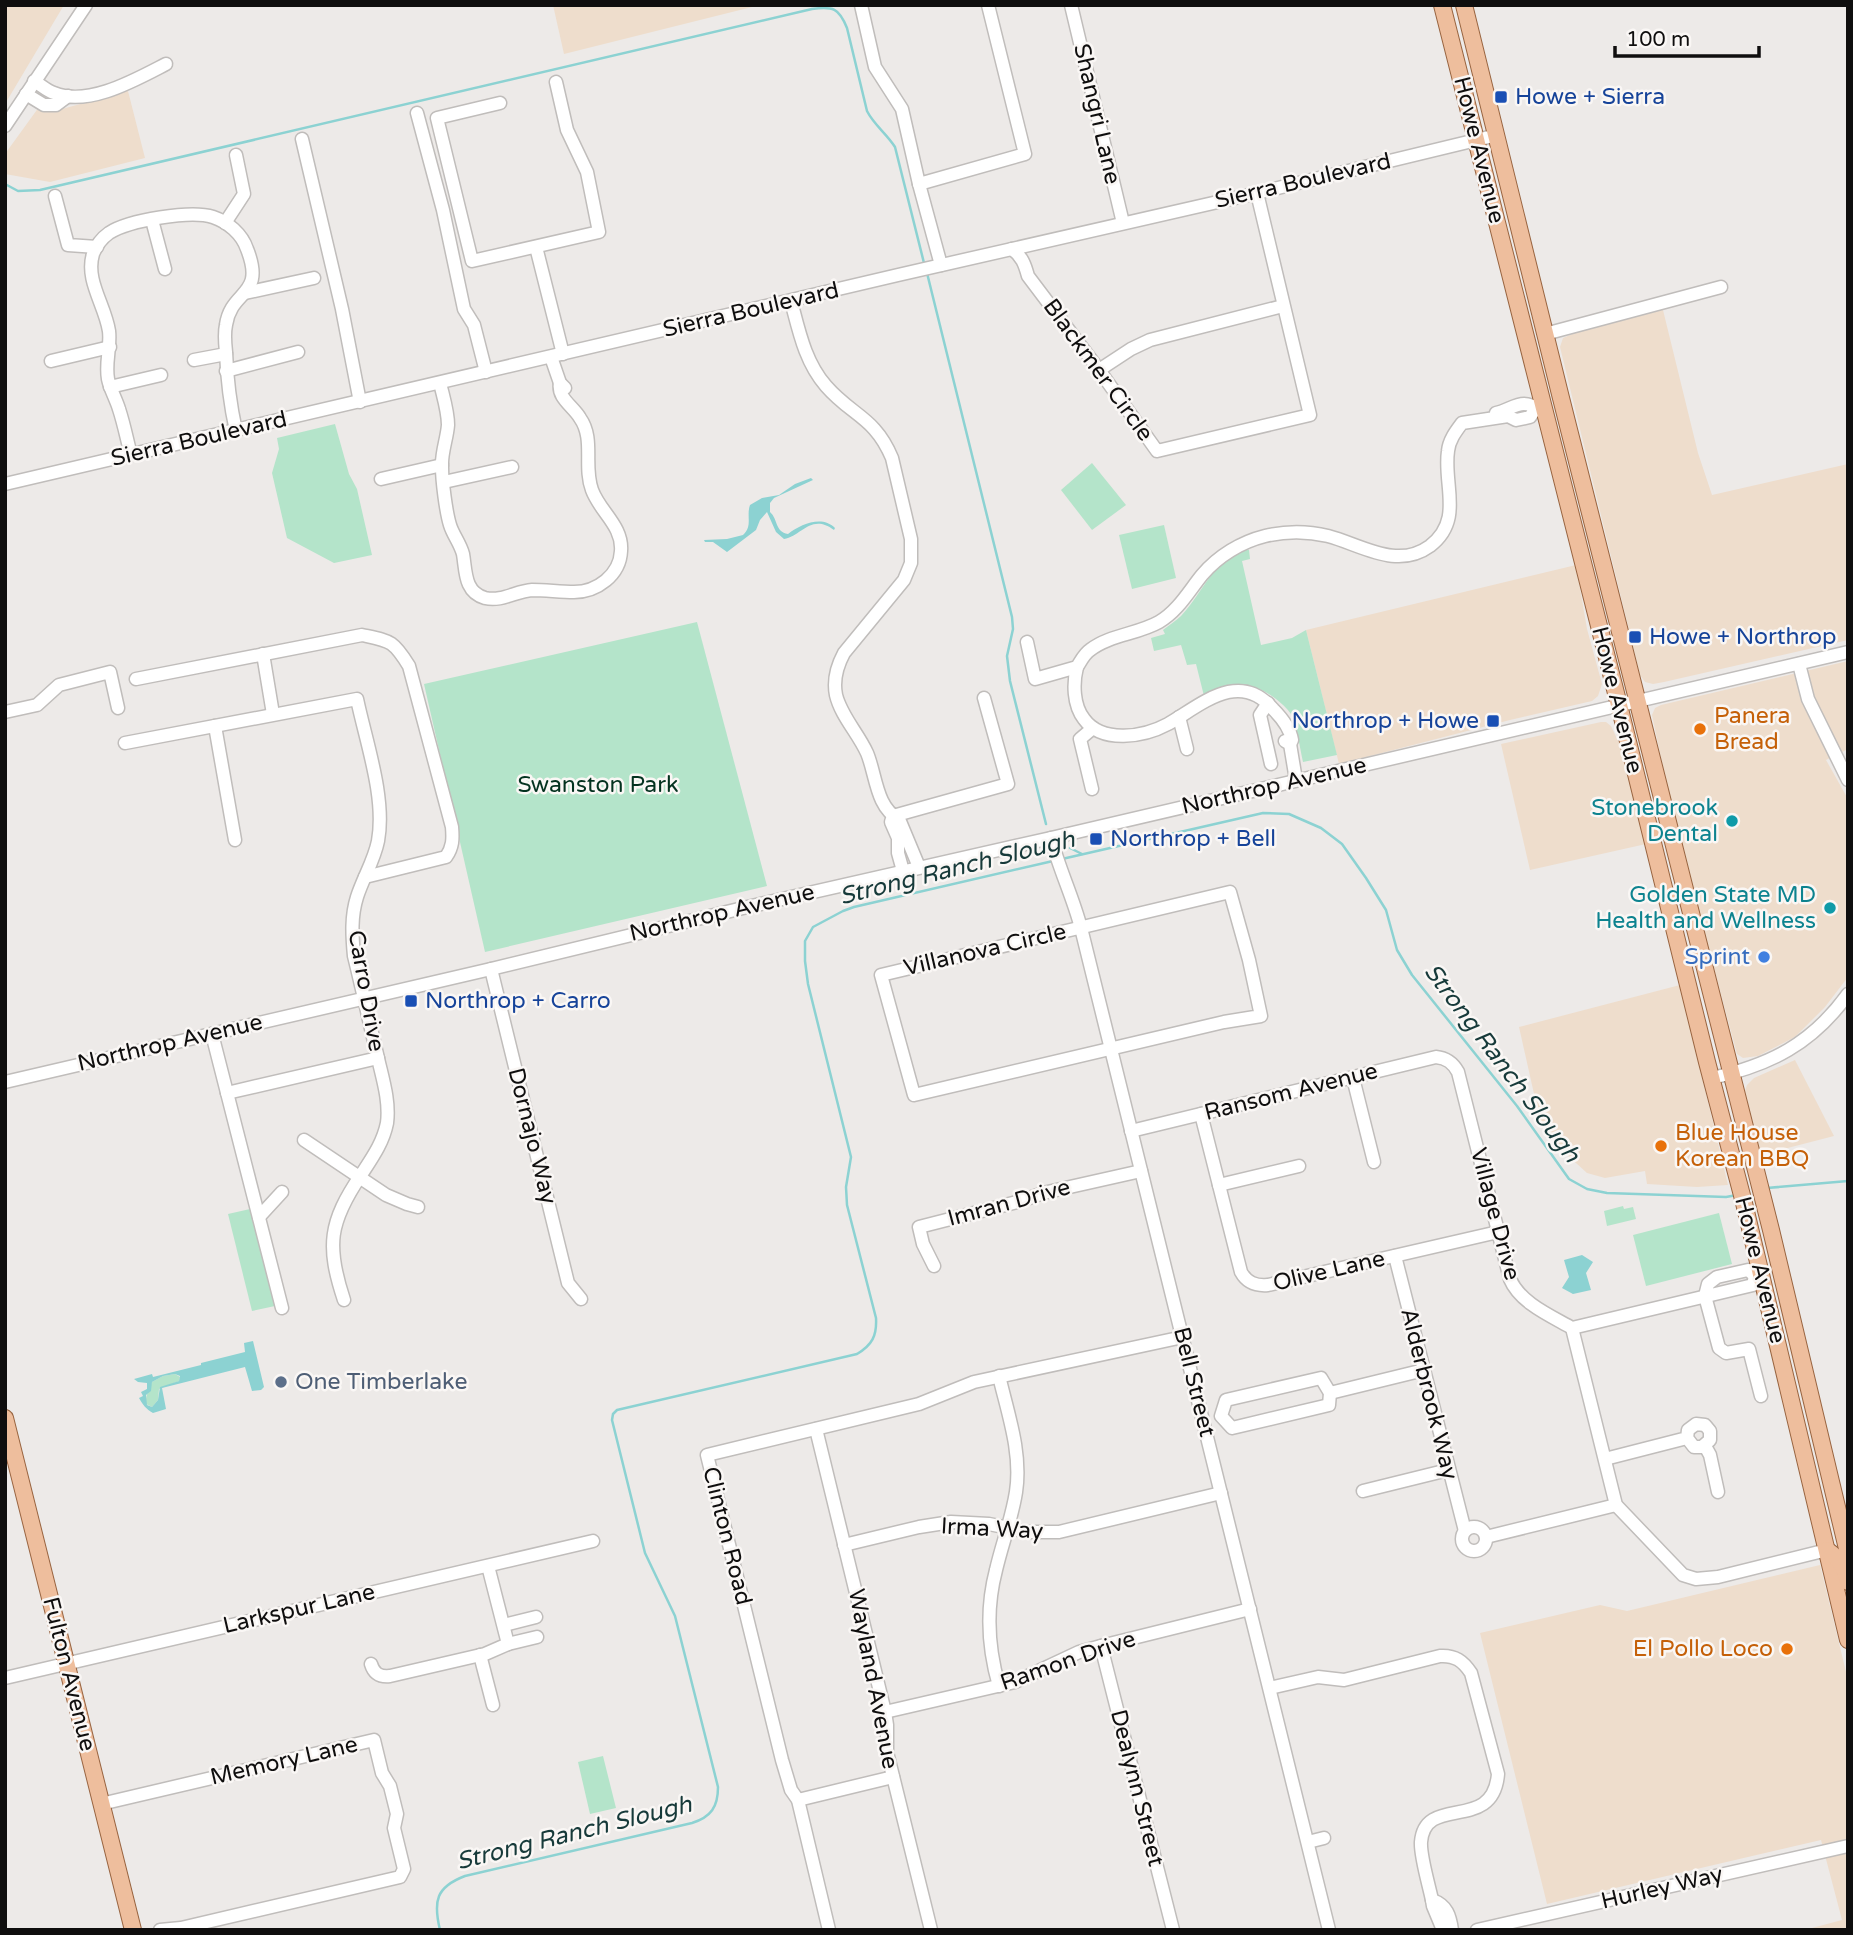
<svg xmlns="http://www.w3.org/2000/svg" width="1853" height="1935" viewBox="0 0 1853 1935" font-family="'Varela Round',sans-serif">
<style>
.commercial{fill:#edc}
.green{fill:#b4e4ca}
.water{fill:#8cd2d2;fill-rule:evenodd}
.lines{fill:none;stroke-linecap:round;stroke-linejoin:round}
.stream{stroke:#8cd2d2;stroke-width:2.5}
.minor-casing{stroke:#c0bdbb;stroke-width:15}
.major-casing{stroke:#986440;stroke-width:18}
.minor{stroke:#fff;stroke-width:12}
.major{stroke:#eebe9d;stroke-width:16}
.transit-dot{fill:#1a4fb4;stroke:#faf7f5;stroke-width:2.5}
.food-dot{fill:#e8710a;stroke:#faf7f5;stroke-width:2.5}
.culture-dot{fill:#0f9aa8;stroke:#faf7f5;stroke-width:2.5}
.shop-dot{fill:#3f7fe0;stroke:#faf7f5;stroke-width:2.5}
.service-dot{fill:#5c6f8a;stroke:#faf7f5;stroke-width:2.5}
.labels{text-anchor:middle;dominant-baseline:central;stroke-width:5;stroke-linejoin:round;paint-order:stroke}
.transit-label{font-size:23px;fill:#164399;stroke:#faf7f5;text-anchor:start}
.street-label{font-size:23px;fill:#0f0e0e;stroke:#faf7f5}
.food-label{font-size:23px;fill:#c56008;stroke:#faf7f5;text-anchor:start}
.park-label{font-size:23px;fill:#03321f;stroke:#faf7f5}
.culture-label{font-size:23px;fill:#0d838f;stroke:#faf7f5;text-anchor:end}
.shop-label{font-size:23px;fill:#366cbe;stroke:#faf7f5;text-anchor:end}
.service-label{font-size:23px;fill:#4e5e75;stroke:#faf7f5;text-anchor:start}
.water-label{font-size:24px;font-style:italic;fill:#173a3a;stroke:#faf7f5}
</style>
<rect width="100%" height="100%" fill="#edeae8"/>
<g class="commercial">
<path d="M 5,5 L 64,5 L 5,104 Z"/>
<path d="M 553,5 L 760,5 L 564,54 Z"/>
<path d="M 128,91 L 145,158 L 50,182 L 5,174 L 5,154 L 39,107 L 51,112 Z"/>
<path d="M 1663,310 L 1698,453 L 1712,495 L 1848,464 L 1848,640 L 1664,682 L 1653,684 L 1645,682 L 1640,675 L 1560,347 L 1563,338 L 1577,332 Z"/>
<path d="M 1576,565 L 1587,629 L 1602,684 L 1598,696 L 1592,701 L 1510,720 L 1339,764 L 1306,630 Z"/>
<path d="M 1848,661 L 1848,749 L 1826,760 L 1848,799 L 1848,977 L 1825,1007 L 1795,1037 L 1758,1056 L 1743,1058 L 1737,1054 L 1674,820 L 1652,715 L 1655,708 L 1661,705 Z"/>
<path d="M 1601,722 L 1606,722 L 1611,726 L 1621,747 L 1646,844 L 1530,870 L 1501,744 Z"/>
<path d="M 1680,985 L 1728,1185 L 1697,1187 L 1647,1184 L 1645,1171 L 1605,1178 L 1587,1173 L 1554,1143 L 1541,1125 L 1519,1027 Z"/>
<path d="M 1795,1060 L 1834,1136 L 1760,1155 L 1745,1091 L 1747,1085 L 1754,1078 Z"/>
<path d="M 1820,1565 L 1848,1680 L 1848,1930 L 1812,1930 L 1812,1928 L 1842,1920 L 1821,1840 L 1547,1904 L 1480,1633 L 1600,1605 L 1627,1611 Z"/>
</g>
<g class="green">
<path d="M 335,424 L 349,474 L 357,489 L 372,555 L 334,563 L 287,538 L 272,473 L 279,449 L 277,438 Z"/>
<path d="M 1092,463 L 1126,505 L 1092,530 L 1061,490 Z"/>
<path d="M 1164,525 L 1176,578 L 1132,589 L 1119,535 Z"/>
<path d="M 1247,549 L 1249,550 L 1250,559 L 1242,561 L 1261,645 L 1292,638 L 1306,630 L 1337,755 L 1303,762 C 1300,748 1297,727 1291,714 C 1287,708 1281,703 1276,699 C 1250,679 1231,684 1204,696 L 1196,664 L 1187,665 L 1181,645 L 1154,651 L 1151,638 L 1165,634 L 1163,630 C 1169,625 1176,621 1181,616 C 1206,589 1209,564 1247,549 Z"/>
<path d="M 697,622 L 767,886 L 485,952 L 424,684 Z"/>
<path d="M 1623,1206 L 1624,1209 L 1633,1207 L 1636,1219 L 1607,1226 L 1604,1211 Z"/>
<path d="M 250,1209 L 275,1306 L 252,1311 L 228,1214 Z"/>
<path d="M 1719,1213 L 1732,1264 L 1646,1286 L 1633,1235 Z"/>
<path d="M 175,1374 L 180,1377 L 179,1381 L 159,1389 L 158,1400 L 152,1407 L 146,1404 C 145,1395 150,1389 152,1382 L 163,1376 Z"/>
<path d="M 603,1756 L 616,1808 L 590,1814 L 578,1762 Z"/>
</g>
<g class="water">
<path d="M 811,478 L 813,480 L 774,498 L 770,503 L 770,512 C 778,519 775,532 788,534 C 801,524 822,515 835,528 L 834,530 C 811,513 802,536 784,539 L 776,532 L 767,512 L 760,520 L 756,530 L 727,552 L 713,542 L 705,542 L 704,540 L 727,539 L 743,535 C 753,526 746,516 750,505 L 762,498 L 779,495 L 795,484 Z"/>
<path d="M 1582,1255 L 1593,1262 L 1586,1273 L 1591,1290 L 1573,1294 L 1562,1288 L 1569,1277 L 1564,1260 Z"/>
<path d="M 253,1341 L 264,1387 L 261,1390 L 252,1391 L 245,1367 L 162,1388 L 166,1409 L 153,1413 C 146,1409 143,1405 139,1398 L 143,1396 L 141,1392 L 147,1389 L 147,1383 L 138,1382 L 134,1379 L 152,1374 L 153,1377 L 201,1365 L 201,1363 L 245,1352 L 244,1343 ZM 175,1374 L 180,1376 L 179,1381 L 160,1387 L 158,1400 L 152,1407 L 147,1405 L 146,1395 L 151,1391 L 152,1382 L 163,1376 Z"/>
</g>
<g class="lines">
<g class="stream">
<path d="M 5,184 L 18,191 L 40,190 L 812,9 C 833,6 839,8 847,28 L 867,111 C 874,125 887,134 895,147 L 924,263"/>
<path d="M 927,273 L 1012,617 L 1013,629 L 1007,656 L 1010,681 L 1046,824"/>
<path d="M 1070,848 L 1082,854"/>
<path d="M 1062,859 L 1263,813 L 1289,814 L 1321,828 L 1342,844 L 1366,878 L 1386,910 L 1397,950 L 1412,975 L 1517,1106 L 1569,1179 L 1587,1189 L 1607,1193 L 1726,1197 L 1737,1195"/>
<path d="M 1767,1188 L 1848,1181"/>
<path d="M 440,1930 C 433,1901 436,1887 465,1876 L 692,1823 C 711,1817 718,1807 718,1787 L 675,1616 L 645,1553 L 612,1420 L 613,1414 L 617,1410 L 857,1354 C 872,1345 877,1336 876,1318 L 847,1205 L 846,1187 L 851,1157 L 808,984 L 805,961 L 805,941 L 813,927 L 843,911 L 854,907 L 1053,861"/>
</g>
<defs>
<g id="minor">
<path d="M 861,5 L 875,67 L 902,109 L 919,184 L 941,265"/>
<path d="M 1071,5 L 1123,223"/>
<path d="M 34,81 C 41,85 47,91 54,93 C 88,107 135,80 166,64"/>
<path d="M 26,94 L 44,105 L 56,105 L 68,96"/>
<path d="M 500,103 L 437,118 L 472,261 L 599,232 L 587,172 L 567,130 L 556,82"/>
<path d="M 417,113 L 443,210 L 464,309 L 474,325 L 486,372"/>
<path d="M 5,126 L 86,5"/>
<path d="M 302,139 L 342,309 L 360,402"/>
<path d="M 919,184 L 1025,154 L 988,5"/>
<path d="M 55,196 L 68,245 L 97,247"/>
<path d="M 152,220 L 165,269"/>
<path d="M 225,223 L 244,194 L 236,155"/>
<path d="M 536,247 L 563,354"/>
<path d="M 1012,249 C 1022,256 1025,265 1028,276 L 1099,370 L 1157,451 L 1310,415 L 1257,193"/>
<path d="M 245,293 L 314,278"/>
<path d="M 791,301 C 799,331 805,362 826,386 C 852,416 875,417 892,458 L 911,539 L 911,563 L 904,580 L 844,653 C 837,666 833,680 836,695 C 841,716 858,733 867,753 C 876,774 876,808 899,819 L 919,867"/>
<path d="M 1545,334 L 1721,287"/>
<path d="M 551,357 L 560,383 L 565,388"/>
<path d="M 194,360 L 226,354"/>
<path d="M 51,361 L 110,347"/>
<path d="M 1099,370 L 1131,349 L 1150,340 L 1283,306"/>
<path d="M 226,371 L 298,352"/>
<path d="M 440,383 C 443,396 448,411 448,425 C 447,439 441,453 442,467 C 442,481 446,512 450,525 C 453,535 460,543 463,554 C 466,571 464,592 485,598 C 502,602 516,591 532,590 C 546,590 560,592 574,592 C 597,592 620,575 621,551 C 623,526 600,512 592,490 C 583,466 595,439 580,418 C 573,406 557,398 560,383"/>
<path d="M 110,387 L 161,375"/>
<path d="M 1496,413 C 1506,411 1515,404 1524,404 C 1531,404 1534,408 1541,407"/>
<path d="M 131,455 C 127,440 124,424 119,409 C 116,399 110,389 108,379 C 105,363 111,347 109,331 C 105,305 85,280 93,254 C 96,246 102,238 109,233 C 129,220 191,210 213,217 C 228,222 242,234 247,249 C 266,297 231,289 226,325 C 224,334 225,343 226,352 C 227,379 230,404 236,431"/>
<path d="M 381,479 L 442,465"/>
<path d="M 444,482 L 512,467"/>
<path d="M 5,484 L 898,275 L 1257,193 L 1497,135"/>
<path d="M 1027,642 L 1035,679 L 1077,667 C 1081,661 1084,654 1090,650 C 1109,635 1138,634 1159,622 C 1178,611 1189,591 1202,575 C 1218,556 1241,542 1265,536 C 1286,531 1307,531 1328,536 C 1362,545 1397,570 1430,546 C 1464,520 1443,485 1448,451 C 1449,440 1456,431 1462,423 L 1508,416 L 1516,420 L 1530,417 L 1536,408"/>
<path d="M 263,654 L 273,714"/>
<path d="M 1799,664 L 1808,699 L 1848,780"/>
<path d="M 1077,667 C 1073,683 1073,705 1084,719 C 1102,744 1144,737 1168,724 C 1201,705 1239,669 1273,709 C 1282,718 1290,728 1292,740 L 1290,744"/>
<path d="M 136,679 L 362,635 C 390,641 393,640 409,666 L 452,827 C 453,839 453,847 446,857 L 365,877"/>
<path d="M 1268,703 L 1260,715 L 1271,764"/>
<path d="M 5,712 L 37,705 L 59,685 L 110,672 L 118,708"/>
<path d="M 1179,717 L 1187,749"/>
<path d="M 215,726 L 235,840"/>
<path d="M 1285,741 L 1290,744 L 1296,780"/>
<path d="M 125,743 L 357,699 C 366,742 386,798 378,841 C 374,861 363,878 357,897 C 351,916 352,935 354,956 C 362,988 369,1021 377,1054 C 382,1077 390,1100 387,1123 C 383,1143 372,1158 361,1175 C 329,1222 326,1246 344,1300"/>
<path d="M 1092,789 L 1080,739 L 1093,728"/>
<path d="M 893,816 L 1008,784 L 984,698"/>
<path d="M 893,816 L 891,822 L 898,838 L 898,853 L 903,871"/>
<path d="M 1051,838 C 1059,869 1073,897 1081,928 L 1329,1930"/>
<path d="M 1230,892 L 1249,960 L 1261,1016 L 1224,1022 L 914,1095 L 881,975 Z"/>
<path d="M 491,969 L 568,1283 L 581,1299"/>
<path d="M 212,1034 L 282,1308"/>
<path d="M 1353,1078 L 1374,1162"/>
<path d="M 1712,1078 C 1770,1065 1812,1044 1848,994"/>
<path d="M 5,1082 L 491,969 L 743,908 L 1051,838 L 1848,652"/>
<path d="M 227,1093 L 378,1058"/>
<path d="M 1201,1114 L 1241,1272 C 1247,1283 1256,1286 1268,1285 L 1498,1232"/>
<path d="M 1131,1131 L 1436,1057 C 1447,1058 1453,1063 1458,1072 L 1510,1279 C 1520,1303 1551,1316 1572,1328 L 1753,1285 L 1755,1276"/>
<path d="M 304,1140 L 386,1195 L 407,1204 L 418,1207"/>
<path d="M 1219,1185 L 1299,1166"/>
<path d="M 259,1217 L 282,1192"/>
<path d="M 1395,1256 L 1465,1531"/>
<path d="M 934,1266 L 923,1244 L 919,1227 L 1021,1201 L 1043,1193 L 1141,1171"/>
<path d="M 1755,1276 L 1748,1270 L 1717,1277 L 1708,1284 L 1705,1296 L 1719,1348 L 1726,1353 L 1749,1349 L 1761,1396"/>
<path d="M 1572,1328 L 1616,1505 L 1683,1575 L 1696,1579 L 1718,1577 L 1827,1550"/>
<path d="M 999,1376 C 1008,1414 1022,1453 1016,1492 C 1012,1518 1002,1544 996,1570 C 986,1608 988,1648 999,1686"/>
<path d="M 1321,1378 L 1330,1393 L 1329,1405 L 1232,1428 L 1221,1416 L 1226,1400 Z"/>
<path d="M 1330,1393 L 1424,1370"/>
<path d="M 816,1429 L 885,1712 L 887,1725 L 887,1752 L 931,1930"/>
<path d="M 1705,1446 L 1710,1455 L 1718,1492"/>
<path d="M 1605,1459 L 1687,1438 L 1694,1447 L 1702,1447 L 1710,1440 L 1710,1431 L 1705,1425 L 1696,1424 L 1688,1430 L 1687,1438"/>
<path d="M 1363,1491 L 1448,1470"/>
<circle cx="1474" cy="1539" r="12"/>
<path d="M 1486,1537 L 1616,1505"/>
<path d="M 844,1545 L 919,1527 L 951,1522 L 989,1524 L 1028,1532 L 1059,1532 L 1221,1493"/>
<path d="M 504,1625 L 536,1617"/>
<path d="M 508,1644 L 537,1637"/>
<path d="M 1101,1646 L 1173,1930"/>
<path d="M 480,1655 L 493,1705"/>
<path d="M 371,1664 C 374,1674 380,1677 390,1676 L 485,1654 L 508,1644 L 488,1566"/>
<path d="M 5,1678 L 593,1541"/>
<path d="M 1270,1688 L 1318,1677 L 1344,1680 L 1440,1656 C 1455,1655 1463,1661 1471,1673 L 1498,1774 C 1493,1834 1425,1793 1421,1842 C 1420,1856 1429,1885 1432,1900"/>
<path d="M 885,1712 L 1015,1682 L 1079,1652 L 1101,1646 L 1250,1609"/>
<path d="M 798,1800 L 893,1777"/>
<path d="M 101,1804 L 374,1740 L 382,1773 L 390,1786 L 397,1814 L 394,1828 L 404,1869 L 400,1877 L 181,1928 L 160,1930"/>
<path d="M 1308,1842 L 1324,1838"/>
<path d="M 829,1930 L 798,1800 L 791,1790 L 782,1760 L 707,1455 L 919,1404 L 974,1382 L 1183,1337"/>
<path d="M 1443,1930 L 1433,1906 L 1432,1900 C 1447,1905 1450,1916 1452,1930"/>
<path d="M 1477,1930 L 1848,1846"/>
</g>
<g id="major">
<path d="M 1442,5 L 1619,705 L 1707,1062 L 1744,1203 L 1848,1640"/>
<path d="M 1464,5 L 1561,398 L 1771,1230 L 1848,1553"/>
<path d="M 5,1418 L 133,1930"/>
<path d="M 1827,1550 C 1840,1559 1844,1566 1848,1582"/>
</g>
</defs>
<use href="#minor" class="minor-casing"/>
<use href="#major" class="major-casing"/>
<use href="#minor" class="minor"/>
<use href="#major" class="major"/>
</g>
<g class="transit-dot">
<rect x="1494" y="90" width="14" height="14" rx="3.5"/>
<rect x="1628" y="630" width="14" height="14" rx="3.5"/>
<rect x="1486" y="714" width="14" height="14" rx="3.5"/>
<rect x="1089" y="832" width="14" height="14" rx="3.5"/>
<rect x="404" y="994" width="14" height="14" rx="3.5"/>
</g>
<g class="food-dot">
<circle cx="1700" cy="729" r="7"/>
<circle cx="1661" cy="1146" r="7"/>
<circle cx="1787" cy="1649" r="7"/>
</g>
<g class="culture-dot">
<circle cx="1732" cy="821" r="7"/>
<circle cx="1830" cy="908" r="7"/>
</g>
<circle class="shop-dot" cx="1764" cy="957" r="7"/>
<circle class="service-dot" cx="281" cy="1382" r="7"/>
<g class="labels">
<g class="transit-label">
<text x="1515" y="97">Howe + Sierra</text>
<text x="1649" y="637">Howe + Northrop</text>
<text x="1479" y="721" text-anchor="end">Northrop + Howe</text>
<text x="1110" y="839">Northrop + Bell</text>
<text x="425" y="1001">Northrop + Carro</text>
</g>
<g class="street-label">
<text transform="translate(1097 114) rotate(77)">Shangri Lane</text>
<text transform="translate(1479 150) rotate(76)">Howe Avenue</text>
<text transform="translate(1303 181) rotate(-13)">Sierra Boulevard</text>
<text transform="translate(751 310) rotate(-13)">Sierra Boulevard</text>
<text transform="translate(1098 370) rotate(54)">Blackmer Circle</text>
<text transform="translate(199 439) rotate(-13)">Sierra Boulevard</text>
<text transform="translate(1617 700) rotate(76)">Howe Avenue</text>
<text transform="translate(1274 786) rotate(-13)">Northrop Avenue</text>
<text transform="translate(722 913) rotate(-13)">Northrop Avenue</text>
<text transform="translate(985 950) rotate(-13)">Villanova Circle</text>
<text transform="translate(366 991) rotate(80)">Carro Drive</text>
<text transform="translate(170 1043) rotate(-13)">Northrop Avenue</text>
<text transform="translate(1291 1092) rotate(-14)">Ransom Avenue</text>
<text transform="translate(532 1136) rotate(76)">Dornajo Way</text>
<text transform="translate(1009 1203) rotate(-15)">Imran Drive</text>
<text transform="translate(1495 1214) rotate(75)">Village Drive</text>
<text transform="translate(1760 1270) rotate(76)">Howe Avenue</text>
<text transform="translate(1329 1271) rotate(-13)">Olive Lane</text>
<text transform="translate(1194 1382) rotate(76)">Bell Street</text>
<text transform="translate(1429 1394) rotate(76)">Alderbrook Way</text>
<text transform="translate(992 1529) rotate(3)">Irma Way</text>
<text transform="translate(727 1536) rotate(76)">Clinton Road</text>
<text transform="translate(299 1609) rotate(-13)">Larkspur Lane</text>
<text transform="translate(1068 1661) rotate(-19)">Ramon Drive</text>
<text transform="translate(69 1674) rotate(76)">Fulton Avenue</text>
<text transform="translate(873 1679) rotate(79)">Wayland Avenue</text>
<text transform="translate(284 1761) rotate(-13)">Memory Lane</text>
<text transform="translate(1137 1788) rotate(76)">Dealynn Street</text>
<text transform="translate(1662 1888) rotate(-13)">Hurley Way</text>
</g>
<g class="food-label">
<text x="1714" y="716">Panera<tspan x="1714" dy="26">Bread</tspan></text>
<text x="1675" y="1133">Blue House<tspan x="1675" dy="26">Korean BBQ</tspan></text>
<text x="1773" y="1649" text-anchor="end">El Pollo Loco</text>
</g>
<g class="park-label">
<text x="598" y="785">Swanston Park</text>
</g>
<g class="culture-label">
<text x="1718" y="808">Stonebrook<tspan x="1718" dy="26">Dental</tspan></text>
<text x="1816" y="895">Golden State MD<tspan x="1816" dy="26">Health and Wellness</tspan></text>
</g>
<g class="shop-label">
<text x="1750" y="957">Sprint</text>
</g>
<g class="service-label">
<text x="295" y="1382">One Timberlake</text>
</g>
<g class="water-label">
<text transform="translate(957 868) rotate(-14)">Strong Ranch Slough</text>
<text transform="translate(1502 1063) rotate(53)">Strong Ranch Slough</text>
<text transform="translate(574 1833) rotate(-14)">Strong Ranch Slough</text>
</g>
</g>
<rect width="1853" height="1935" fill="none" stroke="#0f0e0e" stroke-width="14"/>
<path d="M1615 46v10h144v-10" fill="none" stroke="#0f0e0e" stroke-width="3.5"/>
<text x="1626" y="46" font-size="21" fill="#0f0e0e" stroke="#faf7f5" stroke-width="5" paint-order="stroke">100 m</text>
</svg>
